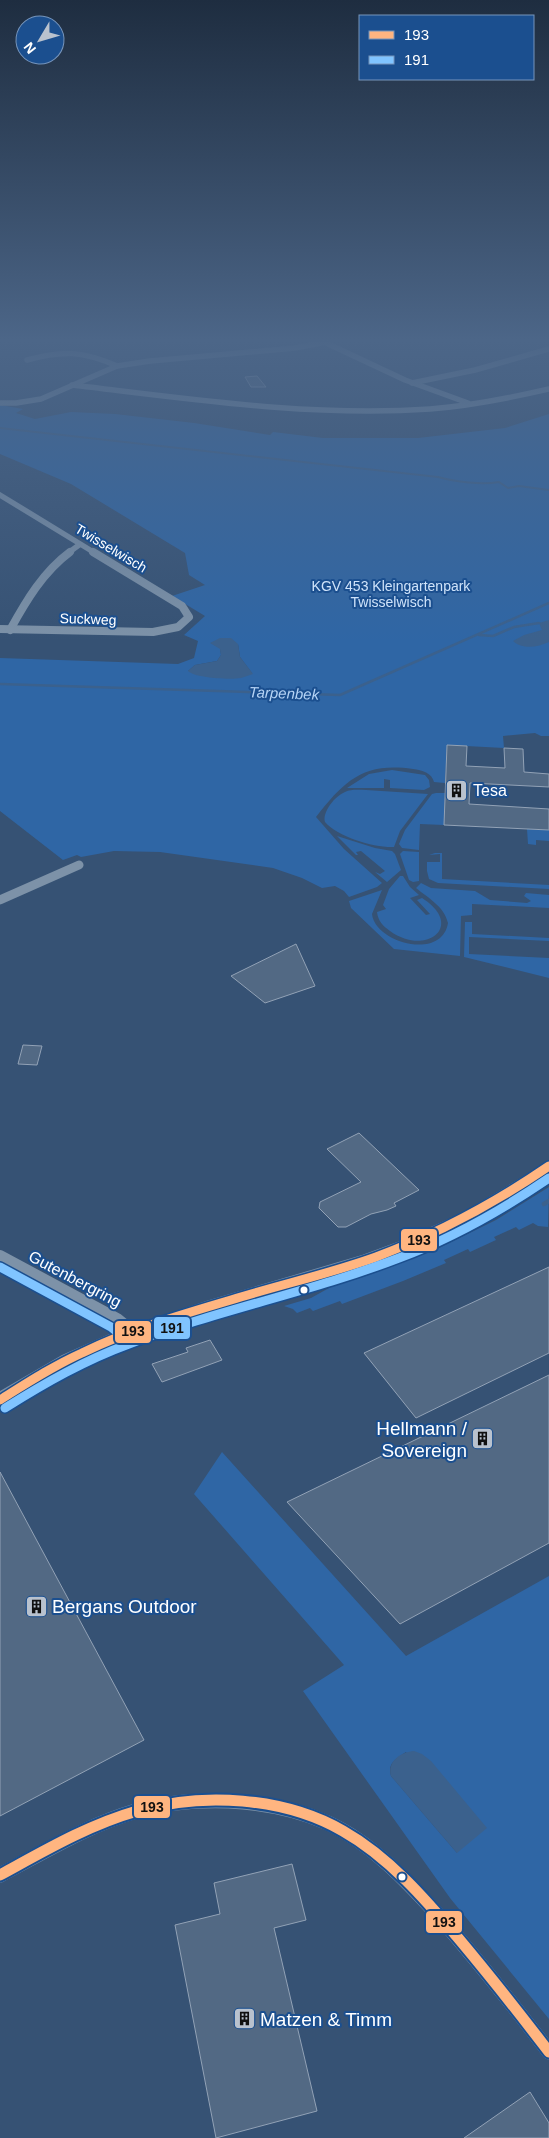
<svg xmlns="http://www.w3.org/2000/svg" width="549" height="2138" viewBox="0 0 549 2138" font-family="Helvetica,sans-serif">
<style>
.green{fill:#2f66a5;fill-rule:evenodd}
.water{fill:#3b618d}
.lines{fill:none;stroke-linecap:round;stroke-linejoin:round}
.stream-far2{stroke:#3b618d;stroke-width:2}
.stream-far1{stroke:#3b618d;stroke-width:2.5}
.stream{stroke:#3b618d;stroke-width:4.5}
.building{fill:#526984;stroke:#92a2b6}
.street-far4{stroke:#7d92a8;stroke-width:5.5}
.street-far3{stroke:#7d92a8;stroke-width:8}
.street-far2{stroke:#7d92a8;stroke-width:9}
.street-far1{stroke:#7d92a8;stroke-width:12}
.street{stroke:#7d92a8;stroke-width:15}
.secondary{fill:#798da4;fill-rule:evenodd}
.bus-1-far1-casing{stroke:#1b4f8f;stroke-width:12}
.bus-1-casing{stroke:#1b4f8f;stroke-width:15}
.bus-2-casing{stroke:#1b4f8f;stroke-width:12}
.bus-1-far1{stroke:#ffb580;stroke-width:9}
.bus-1{stroke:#ffb580;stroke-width:11}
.bus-2{stroke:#80c4ff;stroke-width:9}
.bus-dot{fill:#fff;stroke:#1b4f8f;stroke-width:2}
.labels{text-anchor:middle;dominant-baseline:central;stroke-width:4;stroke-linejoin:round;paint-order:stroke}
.far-street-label{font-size:14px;fill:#fff;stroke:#1b4f8f}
.far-park-label{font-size:14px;fill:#cfe3fa;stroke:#1b4f8f}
.far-water-label{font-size:15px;font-style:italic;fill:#b5d3f5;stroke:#1b4f8f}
.poi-label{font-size:16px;fill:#fff;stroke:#1b4f8f;text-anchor:start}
.street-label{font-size:16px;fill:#fff;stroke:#1b4f8f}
.near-poi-label{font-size:19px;fill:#fff;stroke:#1b4f8f;text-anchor:start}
.line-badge{stroke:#1b4f8f;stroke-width:2}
.pale-badge-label{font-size:14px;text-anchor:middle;font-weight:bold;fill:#111}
</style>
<rect width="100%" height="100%" fill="#365274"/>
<g class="green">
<path d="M 0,405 L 23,409 L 16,413 L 35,419 L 71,412 L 115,414 L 194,423 L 270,435 L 273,432 L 323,438 L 418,438 L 505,428 L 549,414 L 549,736 L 541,736 L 535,733 L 503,736 L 504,748 L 447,745 L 445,783 L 434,782 C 432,773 422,770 413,769 C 364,762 345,780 316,817 L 344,849 L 382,883 L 377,887 L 349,897 L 344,891 L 335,886 L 322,888 L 302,878 L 273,868 L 160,852 L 114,851 L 81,857 L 77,855 L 63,860 L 0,811 L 0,658 L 178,664 L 194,658 L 198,641 L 184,635 L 205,616 L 172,596 L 205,585 L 189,575 L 185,553 L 71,484 L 0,454 ZM 211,643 L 238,644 L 240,657 L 252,673 L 188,671 L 195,665 L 217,661 L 221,655 L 220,648 Z"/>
<path d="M 392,770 L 425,775 L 429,780 L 430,787 L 424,790 L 390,788 L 390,780 L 384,779 L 384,788 L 347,788 L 369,774 Z"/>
<path d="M 366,790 L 428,794 L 400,831 L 394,847 C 375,848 338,837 325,822 C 322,812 335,796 345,792 C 351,789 359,790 366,790 Z"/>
<path d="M 436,793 L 445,793 L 444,825 L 420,824 L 419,850 L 402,848 L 399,844 L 405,830 L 432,794 Z"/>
<path d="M 527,829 L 549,830 L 549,841 L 536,840 L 536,845 L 528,844 Z"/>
<path d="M 337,836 L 375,848 L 392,851 L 395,854 L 401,870 L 387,882 L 375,872 L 380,874 L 385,871 L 361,851 L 356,852 L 358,855 L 356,855 Z"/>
<path d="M 403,851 L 419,852 L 419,881 L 413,882 L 409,880 L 400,854 Z"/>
<path d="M 435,853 L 442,853 L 442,879 L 549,885 L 549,889 L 438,883 L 429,879 L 427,871 L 427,862 L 440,862 L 440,854 L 429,855 Z"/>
<path d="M 400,876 L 403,876 L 410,887 L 419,895 L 410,898 L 426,915 L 430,914 L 417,900 L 422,898 C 466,926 426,957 390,931 C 383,926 378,921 377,912 L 386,909 L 383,905 L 389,889 Z"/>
<path d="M 421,883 L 431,888 L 475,891 L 490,900 L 527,903 L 531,901 L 524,896 L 526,893 L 549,895 L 549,908 L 472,904 L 472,915 L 461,916 L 460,956 L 394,949 L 351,908 L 349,901 L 382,890 L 372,914 C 375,943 442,961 448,923 C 444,906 428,898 416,888 Z"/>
<path d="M 465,922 L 472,922 L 472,934 L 549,938 L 549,941 L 469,937 L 469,954 L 549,958 L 549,978 L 464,957 Z"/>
<path d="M 549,1187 L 548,1227 L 538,1226 L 533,1223 L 519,1230 L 516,1227 L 494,1237 L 496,1240 L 470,1252 L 468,1249 L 444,1260 L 446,1263 L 403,1281 L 342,1304 L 340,1301 L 313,1311 L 310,1308 L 297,1313 L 293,1309 L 284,1306 L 311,1298 L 338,1283 L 439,1248 L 496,1220 Z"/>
<path d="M 222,1452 L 406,1656 L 549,1576 L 549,2019 L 450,1898 L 303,1691 L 344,1665 L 194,1494 ZM 406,1752 L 457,1853 L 391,1776 C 387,1763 396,1759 406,1752 Z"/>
</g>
<g class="water">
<path d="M 549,620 L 549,642 C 538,647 523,650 513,641 L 524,635 L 542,630 L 539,623 Z"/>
<path d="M 220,638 L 231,638 L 238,644 L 240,657 L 253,674 C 249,675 245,677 241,678 C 230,680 195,678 188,671 L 195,665 L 217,661 L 221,655 L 220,649 L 210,643 Z"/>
<path d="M 414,1751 L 422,1754 L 431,1761 L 487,1828 L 457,1853 L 391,1776 C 387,1762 400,1752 414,1751 Z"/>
</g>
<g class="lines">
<path class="stream-far2" d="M 0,428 L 438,477 C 455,482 482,485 499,482 L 508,488 L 519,486 L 549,490"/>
<g class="stream-far1">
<path d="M 479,635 L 493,636 L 514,627 L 539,623"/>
<path d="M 0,684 L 340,695 L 549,603"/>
</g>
<path class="stream" d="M 544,1204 L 549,1201"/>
</g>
<g class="building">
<path d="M 257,376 L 266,387 L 251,387 L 245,377 Z"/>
<path d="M 447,745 L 467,746 L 466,766 L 505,768 L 504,748 L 523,749 L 524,772 L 549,774 L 549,787 L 470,783 L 469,804 L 549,809 L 549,830 L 444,825 Z"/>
<path d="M 296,944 L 315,986 L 265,1003 L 231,976 Z"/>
<path d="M 23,1045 L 42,1046 L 37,1065 L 18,1064 Z"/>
<path d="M 359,1133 L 419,1190 L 394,1203 L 396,1206 L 387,1210 L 371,1214 L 346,1227 L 338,1227 L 319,1208 L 320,1202 L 361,1182 L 327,1149 Z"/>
<path d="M 549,1267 L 549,1353 L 416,1418 L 364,1353 Z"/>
<path d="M 210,1340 L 222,1360 L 162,1382 L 152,1364 L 188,1352 L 186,1348 Z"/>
<path d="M 549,1375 L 549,1543 L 400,1624 L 287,1502 Z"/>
<path d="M 0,1472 L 144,1740 L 0,1816 Z"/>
<path d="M 292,1864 L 306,1920 L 274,1928 L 317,2111 L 216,2138 L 175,1925 L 220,1914 L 214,1883 Z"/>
<path d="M 530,2092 L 549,2123 L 549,2138 L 464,2138 Z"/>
</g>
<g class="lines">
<g class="street-far4">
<path d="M 324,342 L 405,380 L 468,403"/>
<path d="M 27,360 C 63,350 83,351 117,366"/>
<path d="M 412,383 L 475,370 L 549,349"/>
<path d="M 72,385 C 191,399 310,417 430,409 C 470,406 510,398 549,389"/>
<path d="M 0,403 L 16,403 L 41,399 L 117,366 L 150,361 L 295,348 L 326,342"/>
<path d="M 0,495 L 95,553"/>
<path d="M 68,553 L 79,545"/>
</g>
<g class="street-far3">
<path d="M 0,629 L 153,632 L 178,627 L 189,617 L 182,606 L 93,552"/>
<path d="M 10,630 C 26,601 43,572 70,552"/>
</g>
<path class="street-far2" d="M 0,900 L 79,865"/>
<path class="street-far1" d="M 0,1256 L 117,1319 L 133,1332"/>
<path class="street" d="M 0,1875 C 44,1852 88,1825 136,1811 C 166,1802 198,1800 229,1801 C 264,1803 297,1809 328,1823 C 372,1843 408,1882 440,1917 C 478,1961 514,2006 549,2052"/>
<path class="secondary" d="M 549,1161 L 549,1173 L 515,1196 L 474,1219 L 410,1249 L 373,1264 L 206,1314 L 126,1341 L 74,1364 L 0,1407 L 0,1391 L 62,1355 L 114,1332 L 206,1301 L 362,1255 L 400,1241 L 464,1212 Z"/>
<defs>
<path id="bus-1-far1" d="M 0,1400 C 27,1383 53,1366 82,1353 C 129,1330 180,1315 231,1300 C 279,1285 329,1274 376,1257 C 437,1234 495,1203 549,1166"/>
<path id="bus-1" d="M 0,1875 C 44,1851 88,1825 137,1811 C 203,1792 284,1797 343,1831 C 389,1857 426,1900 459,1939 C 490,1976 520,2014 549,2052"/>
<g id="bus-2">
<path d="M 0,1267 L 111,1327 L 127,1340"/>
<path d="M 5,1408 C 45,1383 85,1360 129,1344 C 217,1310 311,1292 399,1258 C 453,1238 502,1210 549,1178"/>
</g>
</defs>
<use href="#bus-1-far1" class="bus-1-far1-casing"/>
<use href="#bus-1" class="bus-1-casing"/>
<use href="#bus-2" class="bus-2-casing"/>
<use href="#bus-1-far1" class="bus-1-far1"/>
<use href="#bus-1" class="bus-1"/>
<use href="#bus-2" class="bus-2"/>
</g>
<linearGradient id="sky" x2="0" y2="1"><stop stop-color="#1e2d40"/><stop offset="0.53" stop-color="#4c6688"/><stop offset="1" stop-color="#4c6688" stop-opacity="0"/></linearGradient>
<rect width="549" height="641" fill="url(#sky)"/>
<defs>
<symbol id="building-square" viewBox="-11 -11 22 22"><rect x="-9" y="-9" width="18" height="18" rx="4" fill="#b9c2ce" stroke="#1b4f8f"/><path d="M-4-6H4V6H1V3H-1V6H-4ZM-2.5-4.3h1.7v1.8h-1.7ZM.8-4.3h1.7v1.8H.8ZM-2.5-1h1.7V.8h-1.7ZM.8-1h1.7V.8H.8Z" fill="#111"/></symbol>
</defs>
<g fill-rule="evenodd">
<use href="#building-square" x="444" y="778" width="25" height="25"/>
<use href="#building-square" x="470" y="1426" width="25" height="25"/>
<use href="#building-square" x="24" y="1594" width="25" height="25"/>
<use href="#building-square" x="232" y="2006" width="25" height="25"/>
</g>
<g class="bus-dot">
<circle cx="304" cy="1290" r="4.5"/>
<circle cx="402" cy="1877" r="4.5"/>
</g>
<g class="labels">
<g class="far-street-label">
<text transform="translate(111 548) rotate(31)">Twisselwisch</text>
<text transform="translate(88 619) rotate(2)">Suckweg</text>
</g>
<g class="far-park-label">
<text x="391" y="586">KGV 453 Kleingartenpark<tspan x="391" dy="16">Twisselwisch</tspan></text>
</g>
<g class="far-water-label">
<text transform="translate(284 693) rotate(2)">Tarpenbek</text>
</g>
<g class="poi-label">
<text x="473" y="790">Tesa</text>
</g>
<g class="street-label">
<text transform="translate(75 1279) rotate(28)">Gutenbergring</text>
</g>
<g class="near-poi-label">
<text x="467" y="1428" text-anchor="end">Hellmann /<tspan x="467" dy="22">Sovereign</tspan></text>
<text x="52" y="1606">Bergans Outdoor</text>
<text x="260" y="2019">Matzen &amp; Timm</text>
</g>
</g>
<g class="line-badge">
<rect x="400" y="1228" width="38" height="24" rx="5" fill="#ffb580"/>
<rect x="153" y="1316" width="38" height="24" rx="5" fill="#80c4ff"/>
<rect x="114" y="1320" width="38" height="24" rx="5" fill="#ffb580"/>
<rect x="133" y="1795" width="38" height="24" rx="5" fill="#ffb580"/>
<rect x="425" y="1910" width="38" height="24" rx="5" fill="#ffb580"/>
</g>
<g class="pale-badge-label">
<text x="419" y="1245">193</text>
<text x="172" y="1333">191</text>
<text x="133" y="1336">193</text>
<text x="152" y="1812">193</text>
<text x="444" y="1927">193</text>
</g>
<rect x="359" y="15" width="175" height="65" fill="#1b4f8f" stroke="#7695bc"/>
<rect x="369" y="31" width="25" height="8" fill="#ffb580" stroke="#7695bc"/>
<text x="404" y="40" font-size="15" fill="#ffffff">193</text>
<rect x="369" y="56" width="25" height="8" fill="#80c4ff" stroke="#7695bc"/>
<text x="404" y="65" font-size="15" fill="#ffffff">191</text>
<g transform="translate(40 40) rotate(232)"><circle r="24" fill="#1b4f8f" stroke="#7695bc"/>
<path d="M0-4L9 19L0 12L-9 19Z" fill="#b9c2ce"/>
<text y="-8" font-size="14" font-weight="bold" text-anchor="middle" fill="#ffffff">N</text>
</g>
</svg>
